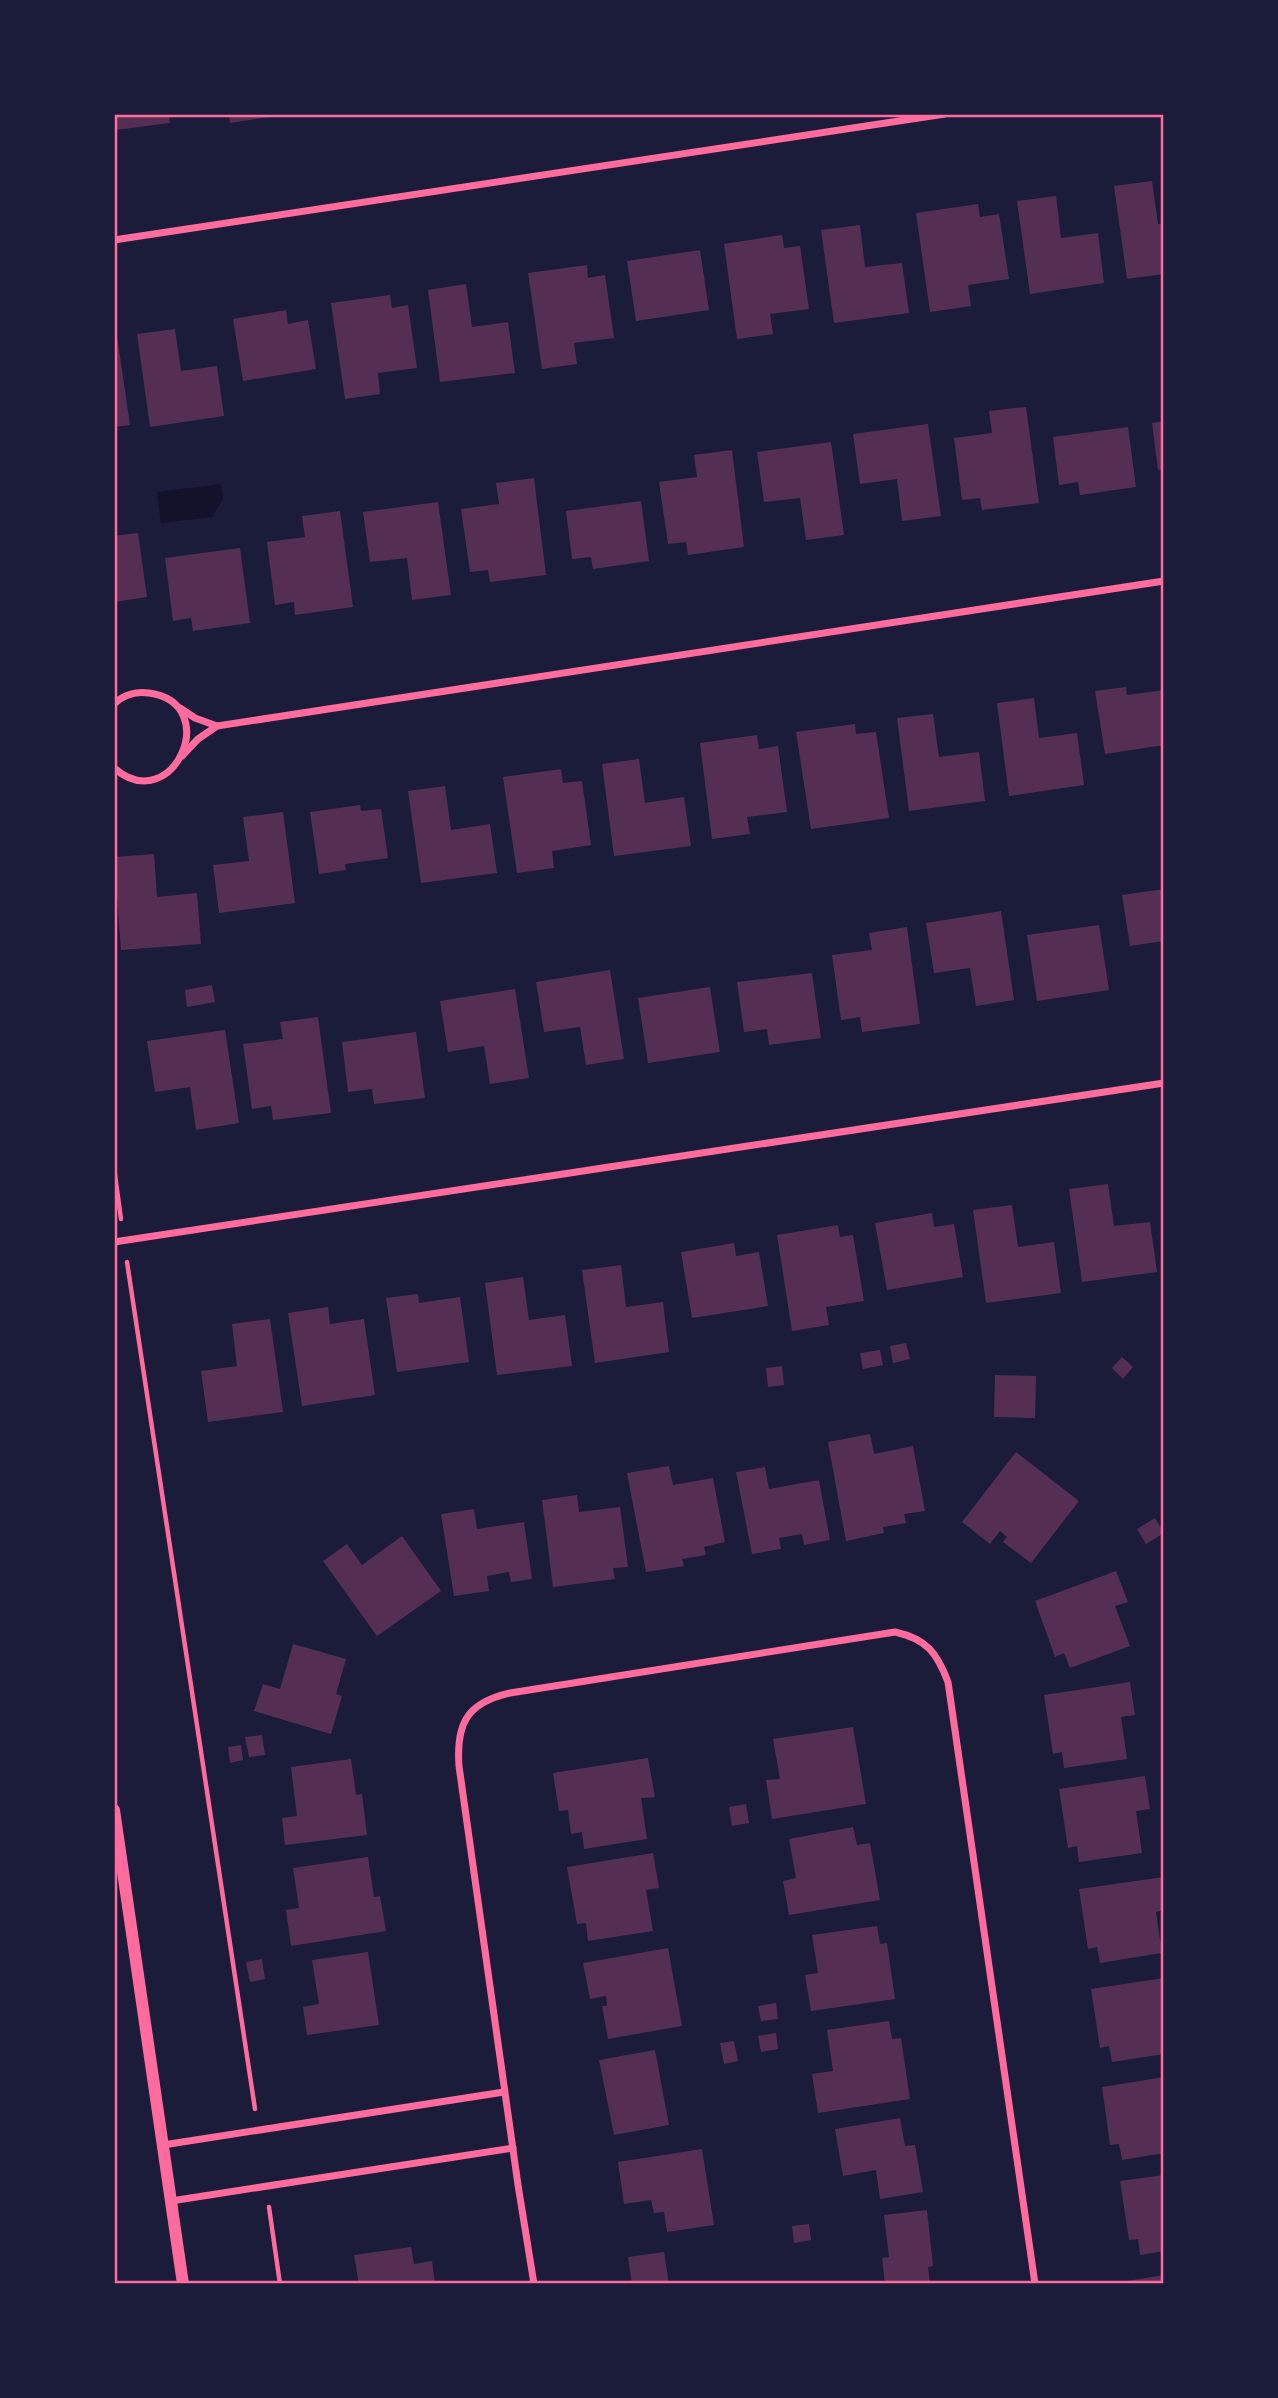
<svg xmlns="http://www.w3.org/2000/svg" width="1278" height="2398" viewBox="0 0 1278 2398" font-family="'Archivo Narrow',sans-serif">
<style>
.water{fill:#12122b}
.building{fill:#542f53}
.lines{fill:none;stroke-linecap:round;stroke-linejoin:round}
.path{stroke:#ff6b9d;stroke-width:4.5}
.minor{stroke:#ff6b9d;stroke-width:7}
.tertiary{stroke:#ff6b9d;stroke-width:12}
.neatline{fill:none;stroke:#ff6b9d;stroke-width:2.5}
</style>
<rect width="100%" height="100%" fill="#1b1b3a"/>
<path class="water" d="M 221,484 L 223,499 L 212,517 L 161,523 L 157,492 Z"/>
<g class="building">
<path d="M 114,114 L 169,114 L 170,123 L 116,130 Z"/>
<path d="M 229,114 L 269,114 L 269,117 L 230,123 Z"/>
<path d="M 1152,181 L 1158,224 L 1164,223 L 1164,274 L 1127,279 L 1114,186 Z"/>
<path d="M 1056,196 L 1061,238 L 1098,233 L 1104,283 L 1030,294 L 1017,201 Z"/>
<path d="M 978,204 L 980,217 L 999,214 L 1009,279 L 968,285 L 971,306 L 930,312 L 916,213 Z"/>
<path d="M 860,225 L 865,267 L 902,263 L 909,313 L 834,323 L 821,230 Z"/>
<path d="M 782,235 L 784,248 L 800,246 L 809,309 L 770,314 L 773,334 L 737,339 L 724,244 Z"/>
<path d="M 700,250 L 709,310 L 636,321 L 627,261 Z"/>
<path d="M 587,265 L 588,278 L 605,275 L 614,338 L 574,343 L 577,364 L 542,369 L 528,273 Z"/>
<path d="M 466,284 L 472,327 L 508,322 L 515,373 L 440,382 L 428,290 Z"/>
<path d="M 390,295 L 392,308 L 408,305 L 417,368 L 378,373 L 380,394 L 345,399 L 331,303 Z"/>
<path d="M 286,310 L 288,324 L 308,320 L 316,369 L 243,381 L 233,319 Z"/>
<path d="M 175,329 L 181,371 L 217,366 L 224,416 L 150,427 L 137,334 Z"/>
<path d="M 114,336 L 117,336 L 130,425 L 114,427 Z"/>
<path d="M 1026,407 L 1039,503 L 982,510 L 980,498 L 962,500 L 954,438 L 992,433 L 989,411 Z"/>
<path d="M 1164,421 L 1164,469 L 1158,470 L 1152,423 Z"/>
<path d="M 928,424 L 941,516 L 902,521 L 897,479 L 860,484 L 853,434 Z"/>
<path d="M 1128,427 L 1136,487 L 1080,495 L 1078,482 L 1059,485 L 1053,437 Z"/>
<path d="M 831,442 L 844,535 L 806,540 L 800,498 L 764,502 L 757,452 Z"/>
<path d="M 732,450 L 744,547 L 688,555 L 686,542 L 668,544 L 659,482 L 697,477 L 694,455 Z"/>
<path d="M 534,478 L 546,575 L 490,582 L 488,570 L 470,572 L 461,509 L 499,504 L 496,483 Z"/>
<path d="M 641,501 L 649,561 L 593,569 L 591,557 L 572,559 L 566,511 Z"/>
<path d="M 438,502 L 451,595 L 412,600 L 407,558 L 370,562 L 363,512 Z"/>
<path d="M 340,511 L 353,607 L 295,615 L 294,602 L 275,605 L 267,542 L 305,537 L 302,516 Z"/>
<path d="M 138,533 L 147,597 L 114,602 L 114,536 Z"/>
<path d="M 240,548 L 250,623 L 193,631 L 191,618 L 173,621 L 165,558 Z"/>
<path d="M 1126,687 L 1127,695 L 1164,690 L 1164,745 L 1105,754 L 1095,691 Z"/>
<path d="M 1034,698 L 1039,738 L 1077,733 L 1084,785 L 1009,796 L 997,703 Z"/>
<path d="M 933,714 L 939,757 L 979,752 L 985,801 L 909,811 L 897,718 Z"/>
<path d="M 855,724 L 856,734 L 876,732 L 889,818 L 811,829 L 796,732 Z"/>
<path d="M 757,735 L 759,749 L 778,746 L 787,812 L 747,817 L 750,834 L 712,839 L 700,743 Z"/>
<path d="M 639,759 L 645,803 L 684,797 L 691,846 L 614,856 L 602,764 Z"/>
<path d="M 561,769 L 563,783 L 582,781 L 591,845 L 552,851 L 554,868 L 517,873 L 503,777 Z"/>
<path d="M 445,786 L 451,830 L 490,824 L 497,873 L 421,883 L 408,791 Z"/>
<path d="M 360,805 L 361,811 L 381,809 L 388,858 L 345,864 L 346,870 L 319,874 L 310,812 Z"/>
<path d="M 283,812 L 295,903 L 219,913 L 213,865 L 249,861 L 243,817 Z"/>
<path d="M 154,854 L 157,897 L 197,893 L 201,944 L 121,950 L 114,857 Z"/>
<path d="M 1164,889 L 1164,941 L 1130,946 L 1122,895 Z"/>
<path d="M 1001,911 L 1014,1000 L 976,1006 L 970,968 L 934,973 L 926,923 Z"/>
<path d="M 1099,925 L 1109,990 L 1037,1001 L 1027,935 Z"/>
<path d="M 907,927 L 920,1024 L 862,1032 L 860,1017 L 841,1020 L 832,955 L 872,950 L 869,933 Z"/>
<path d="M 610,970 L 624,1059 L 586,1065 L 580,1027 L 544,1032 L 536,982 Z"/>
<path d="M 812,973 L 821,1038 L 769,1045 L 767,1029 L 744,1032 L 737,982 Z"/>
<path d="M 212,985 L 215,1002 L 187,1007 L 185,990 Z"/>
<path d="M 710,987 L 720,1052 L 648,1063 L 638,998 Z"/>
<path d="M 515,989 L 529,1078 L 490,1084 L 484,1046 L 448,1052 L 440,1001 Z"/>
<path d="M 318,1017 L 331,1113 L 273,1120 L 271,1106 L 252,1109 L 243,1044 L 283,1039 L 280,1022 Z"/>
<path d="M 225,1030 L 239,1123 L 196,1130 L 190,1087 L 155,1092 L 147,1041 Z"/>
<path d="M 416,1032 L 425,1098 L 374,1104 L 372,1089 L 348,1092 L 342,1042 Z"/>
<path d="M 1108,1184 L 1114,1226 L 1150,1222 L 1157,1272 L 1082,1282 L 1069,1189 Z"/>
<path d="M 1012,1205 L 1018,1247 L 1054,1242 L 1061,1293 L 986,1303 L 973,1210 Z"/>
<path d="M 932,1213 L 934,1227 L 954,1224 L 963,1277 L 887,1290 L 875,1223 Z"/>
<path d="M 838,1225 L 840,1237 L 853,1235 L 864,1301 L 826,1307 L 829,1325 L 792,1331 L 777,1235 Z"/>
<path d="M 734,1243 L 736,1256 L 759,1252 L 768,1306 L 692,1318 L 681,1252 Z"/>
<path d="M 621,1265 L 626,1307 L 663,1302 L 669,1352 L 595,1363 L 582,1270 Z"/>
<path d="M 523,1277 L 529,1320 L 565,1315 L 572,1366 L 497,1375 L 485,1283 Z"/>
<path d="M 418,1294 L 419,1303 L 460,1297 L 469,1362 L 397,1372 L 386,1298 Z"/>
<path d="M 328,1307 L 330,1324 L 364,1319 L 375,1395 L 302,1406 L 288,1313 Z"/>
<path d="M 270,1319 L 283,1412 L 208,1422 L 201,1371 L 237,1366 L 232,1324 Z"/>
<path d="M 906,1343 L 910,1359 L 893,1363 L 890,1346 Z"/>
<path d="M 880,1350 L 883,1365 L 863,1369 L 860,1353 Z"/>
<path d="M 1122,1357 L 1133,1367 L 1123,1379 L 1112,1368 Z"/>
<path d="M 782,1366 L 784,1385 L 768,1387 L 766,1368 Z"/>
<path d="M 995,1375 L 1036,1376 L 1035,1418 L 994,1417 Z"/>
<path d="M 870,1434 L 874,1454 L 913,1446 L 925,1511 L 904,1514 L 906,1523 L 883,1527 L 884,1533 L 846,1541 L 828,1442 Z"/>
<path d="M 1016,1452 L 1079,1501 L 1031,1563 L 1003,1542 L 1007,1537 L 1000,1531 L 990,1544 L 962,1522 Z"/>
<path d="M 669,1466 L 673,1485 L 713,1478 L 725,1542 L 704,1547 L 706,1555 L 682,1559 L 684,1566 L 646,1572 L 627,1473 Z"/>
<path d="M 765,1467 L 769,1489 L 819,1480 L 830,1540 L 804,1545 L 802,1534 L 779,1538 L 781,1549 L 752,1554 L 736,1472 Z"/>
<path d="M 577,1495 L 579,1512 L 620,1507 L 628,1567 L 613,1568 L 615,1579 L 553,1587 L 542,1500 Z"/>
<path d="M 474,1509 L 477,1529 L 524,1522 L 532,1579 L 511,1582 L 509,1572 L 487,1576 L 489,1591 L 454,1596 L 441,1514 Z"/>
<path d="M 1155,1518 L 1164,1533 L 1146,1544 L 1137,1529 Z"/>
<path d="M 402,1536 L 441,1591 L 377,1636 L 323,1561 L 347,1544 L 362,1565 Z"/>
<path d="M 1116,1571 L 1128,1602 L 1115,1606 L 1130,1646 L 1070,1668 L 1064,1653 L 1055,1657 L 1035,1601 Z"/>
<path d="M 293,1644 L 346,1659 L 336,1694 L 342,1696 L 331,1734 L 254,1711 L 263,1684 L 280,1689 Z"/>
<path d="M 1130,1682 L 1135,1715 L 1121,1717 L 1127,1759 L 1064,1768 L 1062,1752 L 1053,1754 L 1044,1695 Z"/>
<path d="M 853,1727 L 866,1804 L 772,1819 L 766,1780 L 780,1779 L 773,1739 Z"/>
<path d="M 262,1735 L 265,1755 L 249,1757 L 245,1737 Z"/>
<path d="M 241,1745 L 243,1760 L 230,1763 L 228,1747 Z"/>
<path d="M 648,1758 L 655,1797 L 641,1798 L 647,1839 L 584,1849 L 582,1832 L 571,1834 L 568,1810 L 559,1811 L 553,1773 Z"/>
<path d="M 351,1759 L 356,1795 L 362,1794 L 367,1835 L 285,1845 L 282,1818 L 297,1816 L 291,1767 Z"/>
<path d="M 1145,1776 L 1150,1809 L 1136,1811 L 1142,1853 L 1079,1862 L 1077,1846 L 1068,1848 L 1059,1789 Z"/>
<path d="M 746,1804 L 749,1823 L 732,1826 L 729,1807 Z"/>
<path d="M 853,1827 L 857,1845 L 870,1843 L 880,1900 L 789,1915 L 783,1881 L 796,1878 L 789,1839 Z"/>
<path d="M 653,1853 L 659,1888 L 646,1890 L 653,1931 L 588,1941 L 586,1923 L 577,1924 L 567,1867 Z"/>
<path d="M 368,1857 L 374,1897 L 380,1896 L 386,1931 L 291,1946 L 286,1910 L 299,1908 L 293,1868 Z"/>
<path d="M 1164,1877 L 1164,1910 L 1156,1912 L 1162,1953 L 1100,1963 L 1097,1947 L 1088,1949 L 1079,1889 Z"/>
<path d="M 877,1926 L 880,1944 L 887,1943 L 895,1999 L 811,2011 L 805,1975 L 818,1973 L 812,1935 Z"/>
<path d="M 668,1948 L 682,2026 L 608,2039 L 602,2006 L 607,2006 L 606,1996 L 590,1999 L 583,1963 Z"/>
<path d="M 368,1952 L 379,2025 L 307,2035 L 303,2007 L 319,2004 L 312,1960 Z"/>
<path d="M 262,1959 L 265,1979 L 250,1982 L 246,1962 Z"/>
<path d="M 1164,1978 L 1164,2054 L 1112,2062 L 1109,2046 L 1100,2048 L 1091,1989 Z"/>
<path d="M 776,2003 L 778,2019 L 761,2021 L 758,2006 Z"/>
<path d="M 889,2021 L 892,2039 L 901,2038 L 910,2099 L 818,2113 L 812,2074 L 833,2071 L 827,2030 Z"/>
<path d="M 776,2033 L 778,2049 L 761,2052 L 758,2036 Z"/>
<path d="M 734,2041 L 738,2061 L 724,2064 L 720,2043 Z"/>
<path d="M 655,2050 L 669,2125 L 614,2135 L 599,2060 Z"/>
<path d="M 1164,2077 L 1164,2153 L 1122,2160 L 1119,2144 L 1110,2145 L 1102,2087 Z"/>
<path d="M 900,2118 L 905,2146 L 915,2145 L 923,2192 L 880,2199 L 876,2170 L 843,2176 L 835,2129 Z"/>
<path d="M 702,2149 L 714,2225 L 667,2232 L 664,2212 L 654,2213 L 651,2200 L 624,2204 L 618,2162 Z"/>
<path d="M 1164,2175 L 1164,2251 L 1140,2255 L 1138,2239 L 1129,2240 L 1120,2181 Z"/>
<path d="M 927,2210 L 933,2266 L 928,2267 L 930,2284 L 885,2284 L 882,2258 L 889,2257 L 884,2215 Z"/>
<path d="M 809,2224 L 811,2240 L 794,2243 L 792,2226 Z"/>
<path d="M 411,2247 L 414,2264 L 432,2261 L 435,2284 L 359,2284 L 354,2255 Z"/>
<path d="M 664,2252 L 669,2284 L 632,2284 L 628,2257 Z"/>
<path d="M 1164,2275 L 1164,2284 L 1128,2284 L 1127,2281 Z"/>
</g>
<g class="lines">
<g class="path">
<path d="M 114,1168 L 121,1219"/>
<path d="M 127,1262 L 255,2109"/>
<path d="M 269,2207 L 280,2284"/>
</g>
<g class="minor">
<path d="M 114,240 L 945,114"/>
<path d="M 114,704 C 123,695 136,691 149,693 C 224,703 173,819 114,768"/>
<path d="M 180,708 L 195,718 L 217,726"/>
<path d="M 182,756 L 198,739 L 217,726 L 1164,581"/>
<path d="M 114,1242 L 1164,1083"/>
<path d="M 163,2145 L 504,2092"/>
<path d="M 171,2201 L 513,2148"/>
<path d="M 534,2284 L 518,2185 L 459,1766 C 456,1723 467,1703 510,1693 L 895,1632 C 927,1639 937,1653 948,1682 L 1035,2284"/>
</g>
<path class="tertiary" d="M 114,1810 L 183,2284"/>
</g>
<rect width="1278" height="2398" fill="none" stroke="#1b1b3a" stroke-width="231"/>
<rect x="116" y="116" width="1046" height="2166" class="neatline"/>
</svg>
